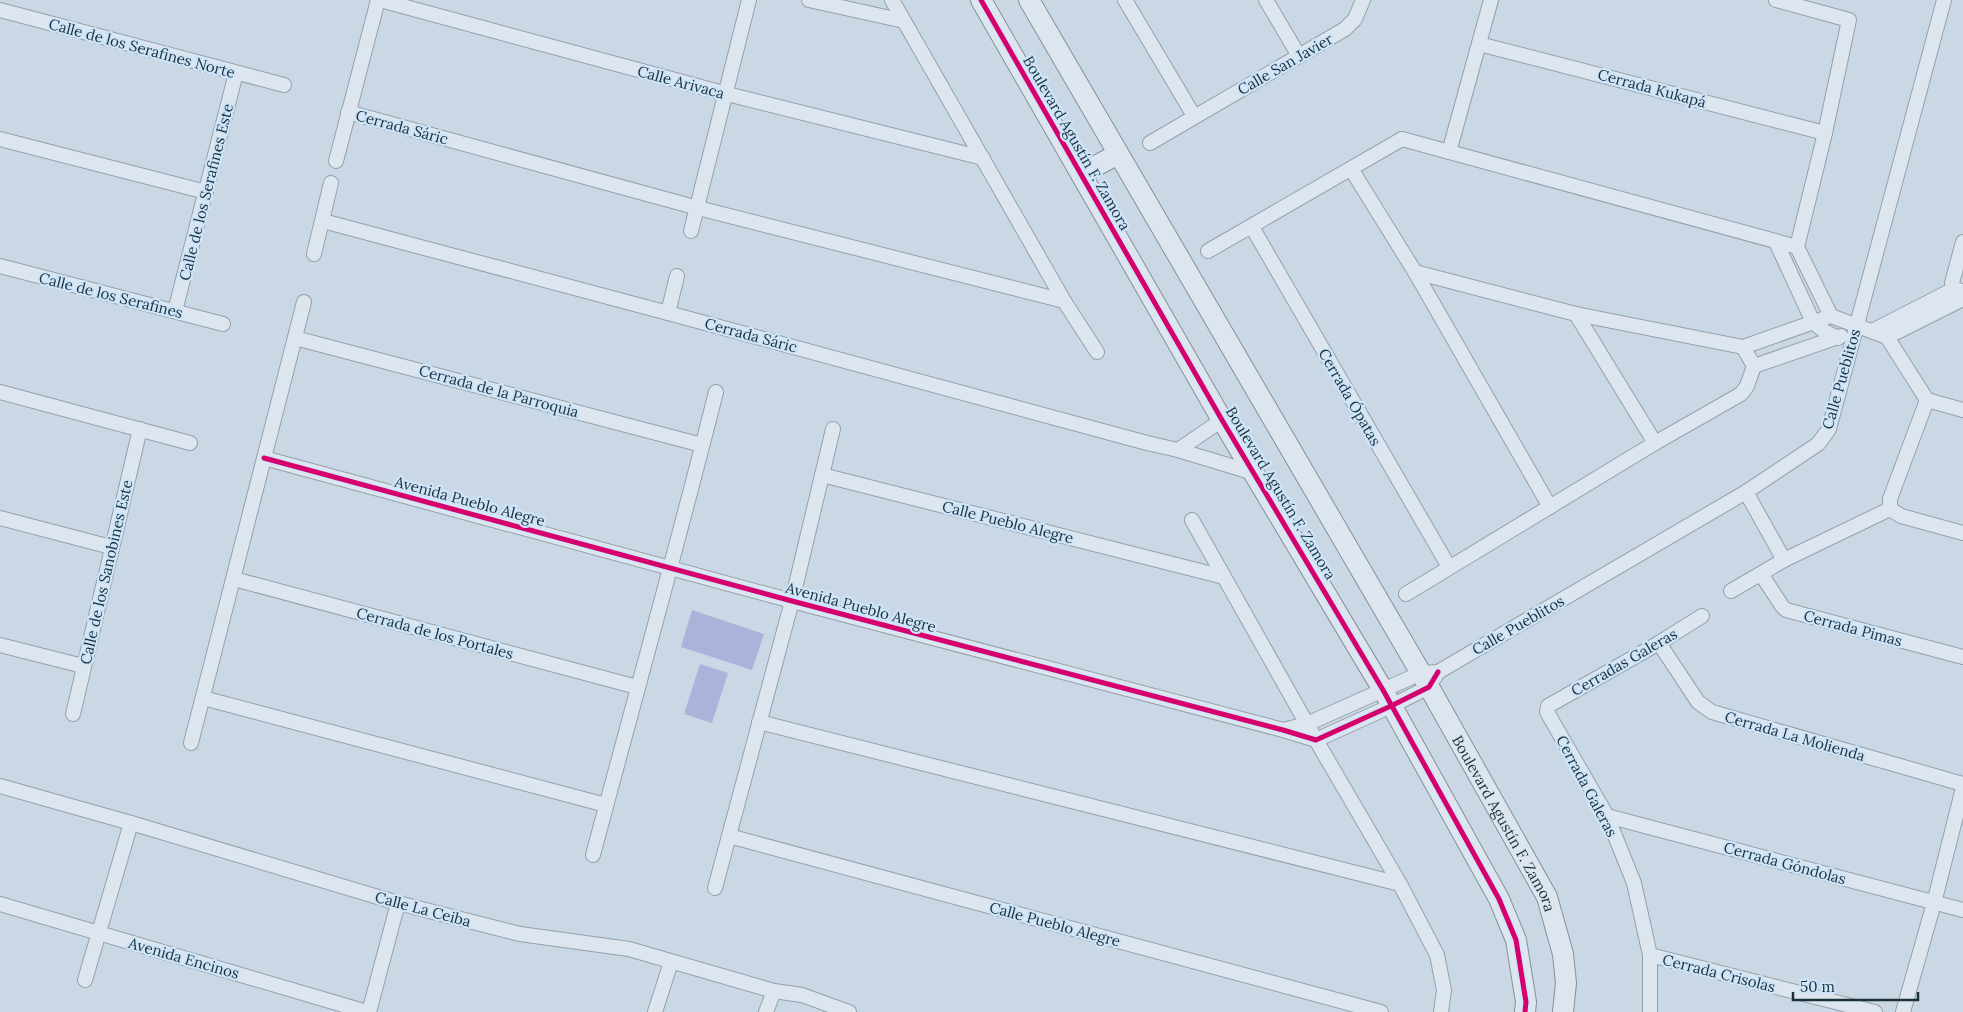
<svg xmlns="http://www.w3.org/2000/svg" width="1963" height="1012" viewBox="0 0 1963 1012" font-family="Lora,serif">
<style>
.green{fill:#aab4db}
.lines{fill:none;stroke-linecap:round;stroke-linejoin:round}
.street-casing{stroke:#94a1ab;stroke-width:16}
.secondary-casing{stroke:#84919a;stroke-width:22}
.street{stroke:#dde6ee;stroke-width:14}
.secondary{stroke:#dde6ee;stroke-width:20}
.cycleway-casing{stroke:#cee4f9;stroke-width:8}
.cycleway{stroke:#d6006c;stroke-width:5}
.labels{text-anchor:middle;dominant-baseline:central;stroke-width:4.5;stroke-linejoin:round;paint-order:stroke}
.street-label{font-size:15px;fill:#1b323a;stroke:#cee4f9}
</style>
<rect width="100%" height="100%" fill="#cad8e6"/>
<g class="green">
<path d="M 692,610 L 764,634 L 752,670 L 681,647 Z"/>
<path d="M 700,664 L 728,673 L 712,723 L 684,714 Z"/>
</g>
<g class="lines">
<defs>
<g id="street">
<path d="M 380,0 L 727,94 L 983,158"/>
<path d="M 809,0 L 904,21"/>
<path d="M 892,0 L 1064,301 L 1097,352"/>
<path d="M 1125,0 L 1194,116"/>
<path d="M 1266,0 L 1299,56"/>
<path d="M 1776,0 L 1849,20 L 1825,133 L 1797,247 L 1831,316"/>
<path d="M 0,10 L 284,85"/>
<path d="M 1479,44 L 1825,133"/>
<path d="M 348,112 L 698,208 L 1064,301"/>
<path d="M 0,139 L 206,192"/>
<path d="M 1150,143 L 1345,29 L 1355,19 L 1363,0"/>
<path d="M 1449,152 L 1491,0"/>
<path d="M 336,161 L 378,0"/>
<path d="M 1349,170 L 1353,172 L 1415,272 L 1550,507"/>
<path d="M 323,221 L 668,313 L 1147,443 L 1178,450 L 1254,473"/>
<path d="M 1252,227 L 1449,567"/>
<path d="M 691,231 L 749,0"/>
<path d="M 1776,242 L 1813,322 L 1824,331 L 1838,338"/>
<path d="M 1208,251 L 1402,139 L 1797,247"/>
<path d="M 314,254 L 331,183"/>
<path d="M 0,266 L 223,324"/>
<path d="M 1962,291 L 1954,289 L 1952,283 L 1963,242"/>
<path d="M 175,311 L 236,73"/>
<path d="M 668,313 L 677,276"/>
<path d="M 1576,314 L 1655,443"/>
<path d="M 1872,331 L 1954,289"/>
<path d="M 1887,337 L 1927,400 L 1963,410"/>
<path d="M 1887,337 L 1963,299"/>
<path d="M 295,338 L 702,445"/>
<path d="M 1743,347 L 1831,316 L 1887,337"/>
<path d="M 1754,366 L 1841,336"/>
<path d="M 0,392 L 190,443"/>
<path d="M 1178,450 L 1222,420"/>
<path d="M 264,458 L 792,601 L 1283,730 L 1316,740 L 1391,706 L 1429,687 L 1438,672"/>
<path d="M 822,475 L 1224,577"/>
<path d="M 1746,492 L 1784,560"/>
<path d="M 1890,509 L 1890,499 L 1927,400"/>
<path d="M 1890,509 L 1901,516 L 1963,533"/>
<path d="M 0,518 L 111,547"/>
<path d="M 1192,520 L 1316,740 L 1400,884 L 1437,955 L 1444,990 L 1441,1012"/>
<path d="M 1761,574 L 1782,606 L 1786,610 L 1963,657"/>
<path d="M 234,579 L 637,687"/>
<path d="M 1731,591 L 1784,560 L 1890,509"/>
<path d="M 1406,594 L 1655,443 L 1741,394 L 1747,386 L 1754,366 L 1743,347 L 1576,314 L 1415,272"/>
<path d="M 1659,643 L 1698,702 L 1712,712 L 1963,784"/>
<path d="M 0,645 L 83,666"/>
<path d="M 203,698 L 606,805"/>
<path d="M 73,714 L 140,429"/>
<path d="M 759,722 L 1400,884"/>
<path d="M 1283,730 L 1307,724 L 1421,673 L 1438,672 L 1746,492 L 1818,444 L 1829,429 L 1944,0"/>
<path d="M 191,743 L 304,302"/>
<path d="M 0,786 L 131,823 L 398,903 L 520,934 L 629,949 L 774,991 L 802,995 L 849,1012"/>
<path d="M 1607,816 L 1963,910"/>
<path d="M 729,836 L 1381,1012"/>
<path d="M 593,855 C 634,701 677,547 716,392"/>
<path d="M 715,888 L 792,601 L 833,429"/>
<path d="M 0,904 L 367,1012"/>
<path d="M 1650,955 L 1875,1012"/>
<path d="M 85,980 L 131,823"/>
<path d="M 369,1012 L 398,903"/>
<path d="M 655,1012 L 671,962"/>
<path d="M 766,1012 L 774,991"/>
<path d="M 1650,1012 L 1650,955 L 1634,883 L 1607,816 L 1547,712 L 1548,706 L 1659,643 L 1702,616"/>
<path d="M 1903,1012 L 1934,903 L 1963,788"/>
</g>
<g id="secondary">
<path d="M 981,0 L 1222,420 L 1383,690 L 1499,899 L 1516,940 L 1526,1002 L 1525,1012"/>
<path id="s1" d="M 1029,0 L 1429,687 L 1547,897 L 1563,954 L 1566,983 L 1563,1012"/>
<path d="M 1081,174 L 1118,154"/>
</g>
</defs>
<use href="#street" class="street-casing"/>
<use href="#secondary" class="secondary-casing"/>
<use href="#street" class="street"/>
<use href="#secondary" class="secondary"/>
<defs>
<g id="cycleway">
<path d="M 981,0 L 1222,420 L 1383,690 L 1499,899 L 1516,940 L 1526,1002 L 1525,1012"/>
<path d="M 264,458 L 792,601 L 1283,730 L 1316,740 L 1391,706 L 1429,687 L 1438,672"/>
</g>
</defs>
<use href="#cycleway" class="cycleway-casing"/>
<use href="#cycleway" class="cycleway"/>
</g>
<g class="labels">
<g class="street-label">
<text transform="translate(142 48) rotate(15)">Calle de los Serafines Norte</text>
<text transform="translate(1285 64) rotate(-30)">Calle San Javier</text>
<text transform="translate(681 82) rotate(15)">Calle Arivaca</text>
<text transform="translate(1652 88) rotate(15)">Cerrada Kukapá</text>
<text transform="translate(402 127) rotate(15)">Cerrada Sáric</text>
<text transform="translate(1077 143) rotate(60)">Boulevard Agustín F. Zamora</text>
<text transform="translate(206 192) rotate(-76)">Calle de los Serafines Este</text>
<text transform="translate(111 295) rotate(14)">Calle de los Serafines</text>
<text transform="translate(751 335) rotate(15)">Cerrada Sáric</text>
<text transform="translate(1841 379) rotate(-74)">Calle Pueblitos</text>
<text transform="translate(499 391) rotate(15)">Cerrada de la Parroquia</text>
<text transform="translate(1350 397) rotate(60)">Cerrada Ópatas</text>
<text transform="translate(1281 493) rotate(59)">Boulevard Agustín F. Zamora</text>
<text transform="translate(470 501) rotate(15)">Avenida Pueblo Alegre</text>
<text transform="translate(1008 522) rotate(14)">Calle Pueblo Alegre</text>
<text transform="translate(106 572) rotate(-77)">Calle de los Sanobines Este</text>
<text transform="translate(861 607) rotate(15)">Avenida Pueblo Alegre</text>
<text transform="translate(1518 625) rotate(-30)">Calle Pueblitos</text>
<text transform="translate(1853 628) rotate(15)">Cerrada Pimas</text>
<text transform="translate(435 633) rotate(15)">Cerrada de los Portales</text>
<text transform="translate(1624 662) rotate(-30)">Cerradas Galeras</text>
<text transform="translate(1795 736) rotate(16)">Cerrada La Molienda</text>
<text transform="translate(1587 786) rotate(62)">Cerrada Galeras</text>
<text stroke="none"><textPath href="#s1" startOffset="951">Boulevard Agustín F. Zamora</textPath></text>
<text transform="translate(1785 863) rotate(15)">Cerrada Góndolas</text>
<text transform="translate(423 909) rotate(15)">Calle La Ceiba</text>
<text transform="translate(1055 924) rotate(15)">Calle Pueblo Alegre</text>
<text transform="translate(184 958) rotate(16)">Avenida Encinos</text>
<text transform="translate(1719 973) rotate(14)">Cerrada Crisolas</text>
</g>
</g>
<path d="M1793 992v8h125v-8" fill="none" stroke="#1b323a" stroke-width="2.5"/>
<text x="1800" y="992" font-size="15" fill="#1b323a" stroke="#cee4f9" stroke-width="4" paint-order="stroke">50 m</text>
</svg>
